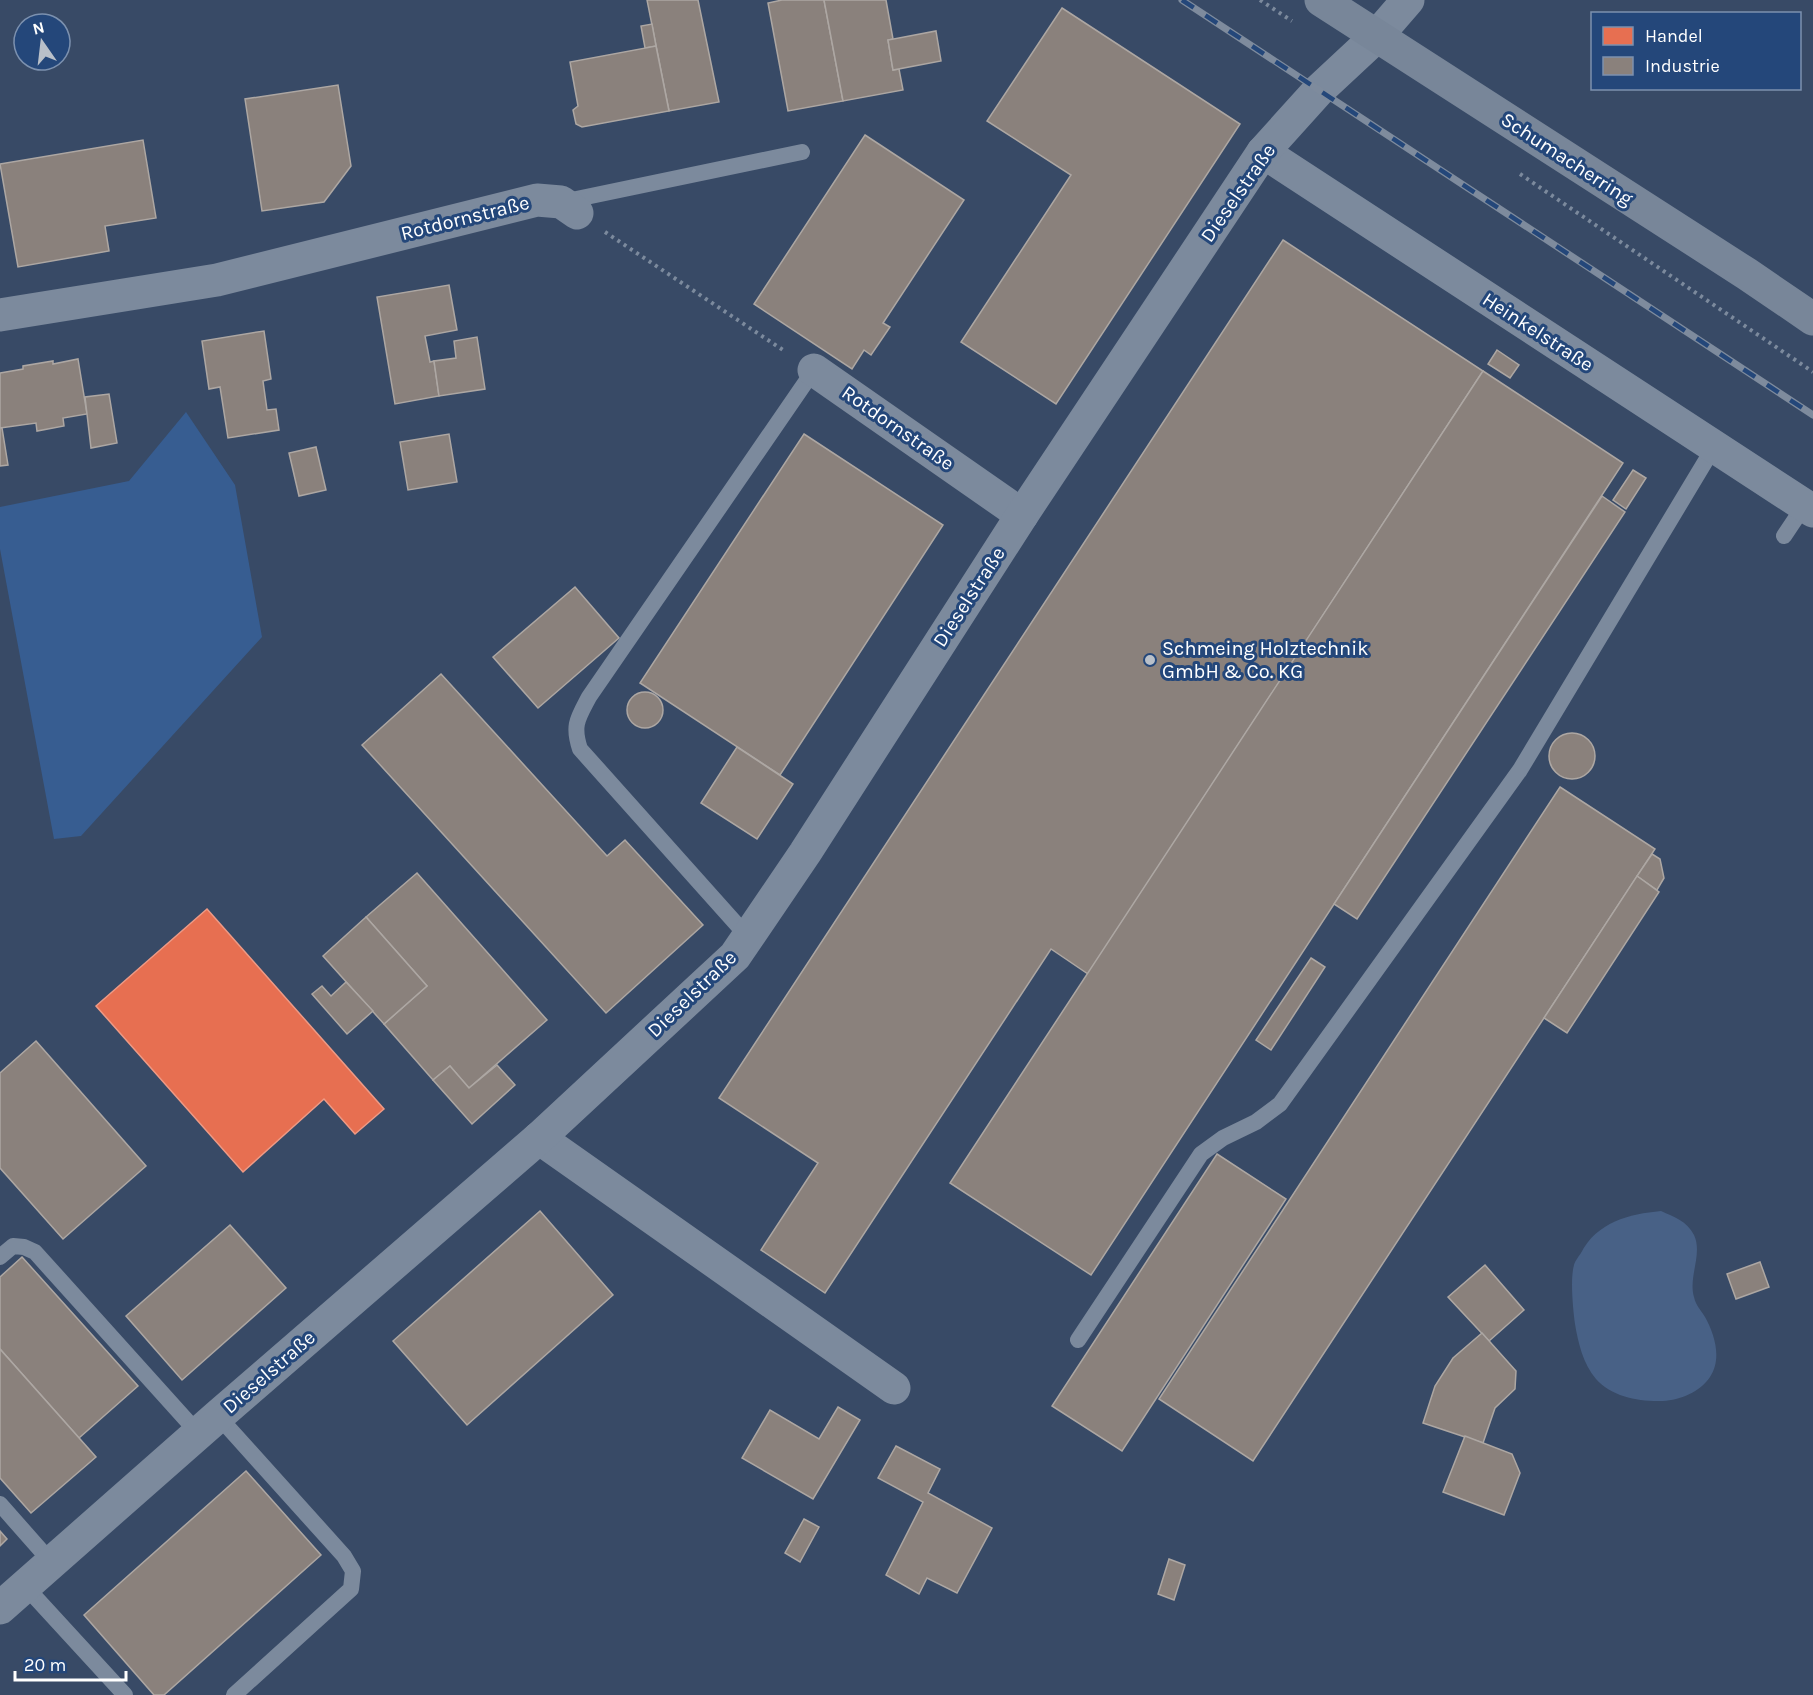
<svg xmlns="http://www.w3.org/2000/svg" width="1813" height="1695" viewBox="0 0 1813 1695" font-family="Karla,sans-serif">
<style>
.green{fill:#375d91}
.water{fill:#486186}
.shops{fill:#e76f51;stroke:#ee9a85;stroke-width:1.5}
.industry{fill:#8a817c;stroke:#ada7a3;stroke-width:1.5}
.lines{fill:none;stroke-linecap:round;stroke-linejoin:round}
.path{stroke:#7c8a9d;stroke-width:4;stroke-dasharray:3 4.5;stroke-linecap:butt}
.lane{stroke:#7c8a9d;stroke-width:16}
.street{stroke:#7c8a9d;stroke-width:33}
.secondary{stroke:#788699;stroke-width:33}
.rail-casing{stroke:#7e8b9d;stroke-width:7}
.rail{stroke:#24477a;stroke-width:4.5;stroke-dasharray:14;stroke-linecap:butt}
.poi-dot{fill:#b9c0c9;stroke:#24477a;stroke-width:2}
.labels{text-anchor:middle;dominant-baseline:central;stroke-width:6;stroke-linejoin:round;paint-order:stroke}
.street-label{font-size:20px;fill:#fff;stroke:#24477a}
.poi-label{font-size:20px;fill:#fff;stroke:#24477a;text-anchor:start}
</style>
<rect width="100%" height="100%" fill="#384a66"/>
<path class="green" d="M 186,412 L 235,485 L 262,637 L 81,836 L 54,839 L 0,549 L 0,507 L 129,481 Z"/>
<path class="water" d="M 1661,1211 C 1674,1217 1687,1221 1694,1235 C 1703,1254 1688,1277 1694,1297 C 1696,1306 1701,1310 1705,1317 C 1715,1335 1722,1359 1710,1377 C 1700,1392 1680,1400 1663,1401 C 1640,1402 1612,1397 1596,1379 C 1583,1364 1578,1342 1575,1324 C 1573,1309 1570,1279 1574,1265 C 1575,1261 1579,1256 1581,1253 C 1597,1222 1629,1214 1661,1211 Z"/>
<path class="shops" d="M 207,909 L 384,1109 L 355,1134 L 324,1099 L 243,1172 L 96,1006 Z"/>
<g class="industry">
<path d="M 647,0 L 698,0 L 719,102 L 669,111 Z"/>
<path d="M 782,0 L 824,0 L 843,101 L 788,111 L 768,3 Z"/>
<path d="M 824,0 L 886,0 L 893,39 L 888,40 L 893,70 L 899,69 L 903,90 L 843,101 Z"/>
<path d="M 1062,8 L 1240,124 L 1056,404 L 961,342 L 1071,175 L 987,121 Z"/>
<path d="M 652,24 L 656,46 L 645,48 L 641,26 Z"/>
<path d="M 936,31 L 941,61 L 893,70 L 888,40 Z"/>
<path d="M 656,46 L 669,111 L 582,127 L 576,124 L 573,110 L 578,106 L 570,62 Z"/>
<path d="M 338,85 L 351,166 L 324,202 L 262,211 L 245,99 Z"/>
<path d="M 865,135 L 964,200 L 883,323 L 890,327 L 871,355 L 864,350 L 852,369 L 754,304 Z"/>
<path d="M 143,140 L 156,218 L 105,226 L 109,251 L 18,267 L 0,164 Z"/>
<path d="M 1283,240 L 1483,371 L 1088,974 L 1051,949 L 825,1293 L 761,1250 L 818,1163 L 719,1098 Z"/>
<path d="M 449,285 L 457,330 L 425,336 L 430,362 L 434,361 L 439,396 L 395,404 L 377,297 Z"/>
<path d="M 264,331 L 271,379 L 263,381 L 267,410 L 276,409 L 279,430 L 228,438 L 220,387 L 209,389 L 202,341 Z"/>
<path d="M 477,337 L 485,389 L 439,396 L 434,361 L 456,358 L 454,341 Z"/>
<path d="M 1497,350 L 1519,365 L 1510,378 L 1488,364 Z"/>
<path d="M 78,359 L 87,414 L 63,418 L 64,426 L 37,431 L 36,423 L 0,428 L 0,373 L 23,369 L 23,366 L 53,361 L 53,364 Z"/>
<path d="M 1483,371 L 1623,463 L 1091,1275 L 950,1183 Z"/>
<path d="M 109,394 L 117,443 L 91,448 L 85,397 Z"/>
<path d="M 0,428 L 2,428 L 8,465 L 0,466 Z"/>
<path d="M 449,434 L 457,482 L 408,490 L 400,442 Z"/>
<path d="M 804,434 L 943,525 L 780,775 L 640,683 Z"/>
<path d="M 316,447 L 326,490 L 299,496 L 289,453 Z"/>
<path d="M 1633,470 L 1646,478 L 1626,509 L 1613,500 Z"/>
<path d="M 1602,496 L 1625,512 L 1357,919 L 1334,904 Z"/>
<path d="M 575,587 L 619,638 L 538,708 L 493,657 Z"/>
<path d="M 441,674 L 607,856 L 625,840 L 703,925 L 606,1013 L 362,745 Z"/>
<circle cx="645" cy="710" r="18"/>
<circle cx="1572" cy="756" r="23"/>
<path d="M 737,747 L 793,784 L 757,839 L 701,803 Z"/>
<path d="M 1560,787 L 1655,849 L 1253,1461 L 1159,1399 Z"/>
<path d="M 1652,854 L 1660,859 L 1664,878 L 1657,890 L 1637,876 Z"/>
<path d="M 417,873 L 547,1020 L 469,1088 L 450,1066 L 433,1080 L 384,1024 L 427,986 L 366,917 Z"/>
<path d="M 1637,876 L 1659,892 L 1567,1033 L 1544,1018 Z"/>
<path d="M 366,917 L 427,986 L 384,1024 L 323,956 Z"/>
<path d="M 1311,958 L 1325,967 L 1271,1050 L 1256,1040 Z"/>
<path d="M 346,982 L 373,1011 L 347,1034 L 312,994 L 322,986 L 331,996 Z"/>
<path d="M 36,1041 L 146,1166 L 63,1239 L 0,1168 L 0,1073 Z"/>
<path d="M 497,1065 L 515,1085 L 472,1124 L 433,1080 L 450,1066 L 469,1088 Z"/>
<path d="M 1217,1154 L 1286,1199 L 1122,1451 L 1052,1406 Z"/>
<path d="M 540,1211 L 613,1295 L 467,1425 L 393,1341 Z"/>
<path d="M 230,1225 L 286,1288 L 182,1380 L 126,1316 Z"/>
<path d="M 22,1257 L 138,1386 L 79,1438 L 0,1349 L 0,1277 Z"/>
<path d="M 1760,1262 L 1769,1287 L 1736,1299 L 1727,1274 Z"/>
<path d="M 1485,1265 L 1524,1310 L 1489,1341 L 1448,1297 Z"/>
<path d="M 1482,1333 L 1516,1371 L 1515,1389 L 1495,1408 L 1483,1443 L 1423,1423 L 1435,1386 L 1453,1358 Z"/>
<path d="M 0,1349 L 96,1457 L 31,1513 L 0,1478 Z"/>
<path d="M 838,1407 L 860,1420 L 813,1499 L 742,1458 L 770,1410 L 819,1439 Z"/>
<path d="M 1465,1436 L 1512,1454 L 1520,1473 L 1504,1515 L 1443,1492 Z"/>
<path d="M 896,1446 L 940,1469 L 928,1493 L 992,1528 L 957,1593 L 927,1578 L 919,1594 L 886,1575 L 923,1502 L 878,1478 Z"/>
<path d="M 246,1471 L 321,1555 L 164,1695 L 154,1695 L 84,1615 Z"/>
<path d="M 804,1519 L 819,1527 L 800,1562 L 785,1553 Z"/>
<path d="M 0,1531 L 7,1539 L 0,1546 Z"/>
<path d="M 1169,1559 L 1185,1565 L 1174,1600 L 1158,1594 Z"/>
</g>
<g class="lines">
<g class="path">
<path d="M 1260,0 L 1292,21"/>
<path d="M 1520,174 L 1813,372"/>
<path d="M 605,232 L 786,352"/>
</g>
<g class="lane">
<path d="M 562,202 L 802,152"/>
<path d="M 1784,536 L 1804,506"/>
<path d="M 748,937 L 580,749 C 572,725 578,718 589,697 L 814,370"/>
<path d="M 0,1257 L 13,1246 L 24,1247 L 35,1252 L 198,1433"/>
<path d="M 1078,1340 L 1201,1154 L 1223,1138 L 1256,1122 L 1280,1104 L 1520,770 L 1714,447"/>
<path d="M 218,1416 L 344,1556 L 353,1571 L 351,1589 L 234,1695"/>
<path d="M 0,1504 L 52,1563"/>
<path d="M 25,1586 L 125,1695"/>
</g>
<g class="street">
<path d="M 1263,152 L 1813,511"/>
<path d="M 0,315 L 217,280 L 537,200 L 561,202 L 577,213"/>
<path d="M 814,370 L 1022,515"/>
<path d="M 539,1138 L 894,1388"/>
<path d="M 0,1608 L 218,1416 L 539,1138 L 735,956 L 805,853 L 1022,515 L 1263,152 L 1318,91 L 1376,37 L 1408,0"/>
</g>
<path class="secondary" d="M 1321,0 L 1747,274 L 1813,319"/>
<defs>
<path id="rail" d="M 1182,0 L 1813,415"/>
</defs>
<use href="#rail" class="rail-casing"/>
<use href="#rail" class="rail"/>
</g>
<circle class="poi-dot" cx="1150" cy="660" r="6"/>
<g class="labels">
<g class="street-label">
<text transform="translate(1567 159) rotate(33)">Schumacherring</text>
<text transform="translate(1238 193) rotate(-55)">Dieselstraße</text>
<text transform="translate(465 218) rotate(-14)">Rotdornstraße</text>
<text transform="translate(1538 332) rotate(33)">Heinkelstraße</text>
<text transform="translate(898 428) rotate(35)">Rotdornstraße</text>
<text transform="translate(969 597) rotate(-57)">Dieselstraße</text>
<text transform="translate(692 994) rotate(-44)">Dieselstraße</text>
<text transform="translate(269 1372) rotate(-41)">Dieselstraße</text>
</g>
<g class="poi-label">
<text x="1162" y="648">Schmeing Holztechnik<tspan x="1162" dy="23">GmbH &amp; Co. KG</tspan></text>
</g>
</g>
<rect x="1591" y="12" width="210" height="78" fill="#24477a" stroke="#7c91af" stroke-width="1.5"/>
<rect x="1603" y="27" width="30" height="18" fill="#e76f51" stroke="#7c91af" stroke-width="1.5"/>
<text x="1645" y="42" font-size="18" fill="#ffffff">Handel</text>
<rect x="1603" y="57" width="30" height="18" fill="#8a817c" stroke="#7c91af" stroke-width="1.5"/>
<text x="1645" y="72" font-size="18" fill="#ffffff">Industrie</text>
<g transform="translate(42 42) rotate(346)"><circle r="28" fill="#24477a" stroke="#7c91af" stroke-width="1.5"/>
<path d="M0-4.5L10 22L0 15L-10 22Z" fill="#b9c0c9"/>
<text y="-9" font-size="16" font-weight="bold" text-anchor="middle" fill="#ffffff">N</text>
</g>
<path d="M15 1671v9h111v-9" fill="none" stroke="#ffffff" stroke-width="3"/>
<text x="24" y="1671" font-size="18" fill="#ffffff" stroke="#24477a" stroke-width="4.5" paint-order="stroke">20 m</text>
</svg>
